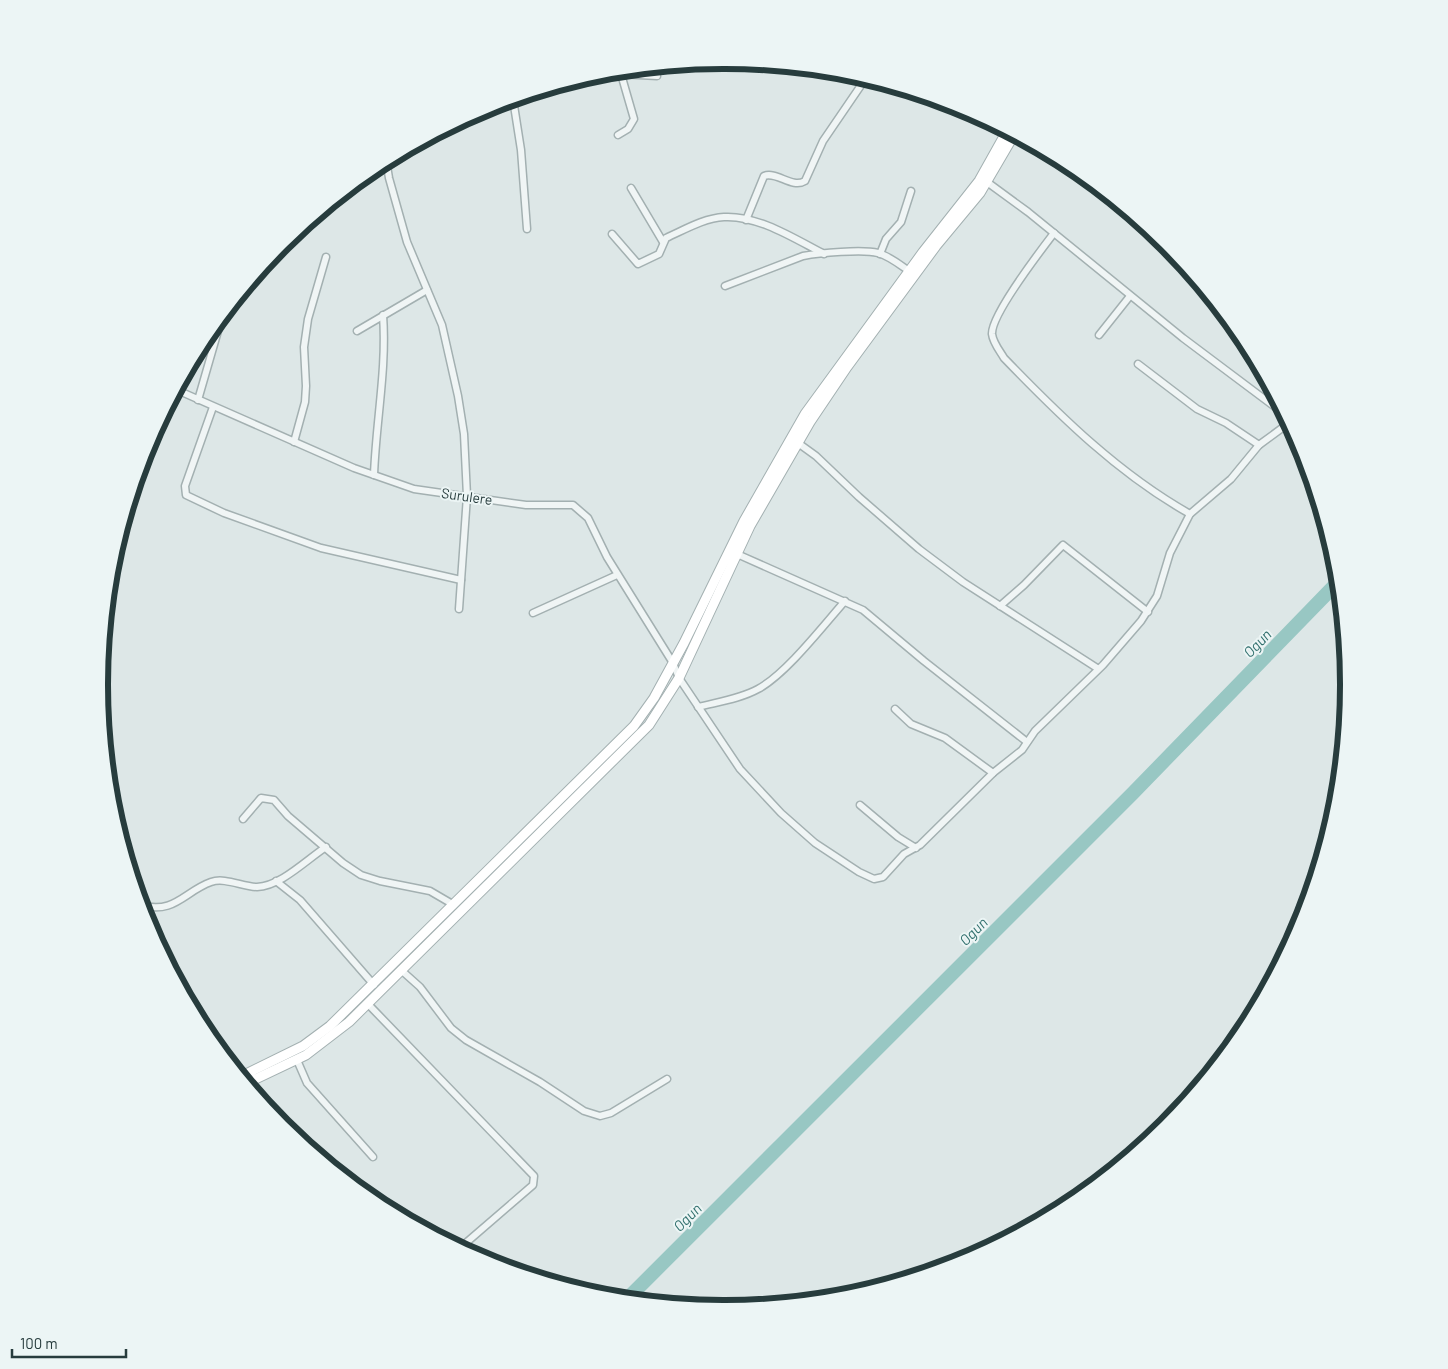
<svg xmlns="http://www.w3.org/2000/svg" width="1448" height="1369" viewBox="0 0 1448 1369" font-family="Barlow,sans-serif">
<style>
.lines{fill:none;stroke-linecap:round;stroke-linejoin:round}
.river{stroke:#98c7c3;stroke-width:14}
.street-casing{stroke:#a3b0b1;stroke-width:9}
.secondary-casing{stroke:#a3b0b1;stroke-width:11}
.street{stroke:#f0f5f5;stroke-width:6}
.secondary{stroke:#fff;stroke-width:9}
.labels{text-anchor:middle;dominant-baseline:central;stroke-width:4;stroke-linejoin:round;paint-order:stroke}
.street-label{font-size:14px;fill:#273c3d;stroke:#ecf5f5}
.water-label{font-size:15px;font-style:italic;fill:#32706e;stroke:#ecf5f5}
.rim{fill:none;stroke:#273c3d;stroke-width:6}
</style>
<rect width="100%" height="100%" fill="#dde7e7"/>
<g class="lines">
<path class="river" d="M 627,1299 L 1133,793 L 1338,582"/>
<defs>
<g id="street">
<path d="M 618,70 L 621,74 L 657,76"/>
<path d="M 513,99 L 521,150 L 527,229"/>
<path d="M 618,135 L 628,129 L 634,119 L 621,74"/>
<path d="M 386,160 L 389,178 L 407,242 L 442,325 L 458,396 L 464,434 L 467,496 L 459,609"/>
<path d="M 987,182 L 1028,212 L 1183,338 L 1283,413"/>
<path d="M 631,188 L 663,242"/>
<path d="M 746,220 L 764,176 C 777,171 792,189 805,181 L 823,141 L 866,78"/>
<path d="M 1054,233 C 1041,250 991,315 992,334 C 993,343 1000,351 1004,358 C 1061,417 1119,474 1190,514"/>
<path d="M 612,234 L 638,264 L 659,254 L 666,238 C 684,230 704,218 724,217 C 758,215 795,239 824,254"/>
<path d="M 880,254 L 886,239 L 901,222 L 911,191"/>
<path d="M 725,286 L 803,256 C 819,253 863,249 878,253 C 889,256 899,264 909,271"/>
<path d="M 357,331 L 427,290"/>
<path d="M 1099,335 L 1130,296"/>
<path d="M 1138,364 L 1197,409 L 1226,423 L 1259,445"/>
<path d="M 177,390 L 354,468 L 414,489 L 526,505 L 573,505 L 588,518 L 607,557 L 673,663 L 679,678 L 740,769 L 781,813 L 815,843 L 859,872 L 874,879 L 883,877 L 904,854 L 920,845 L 993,773 L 1022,750 L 1035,731 L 1103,665 L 1141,621 L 1157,596 L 1170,553 L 1190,514 L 1231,479 L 1259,445 L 1289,423"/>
<path d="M 198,400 L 222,317"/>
<path d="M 213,407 L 185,486 L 186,495 L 224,513 L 321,548 L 461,580"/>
<path d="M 294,442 L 305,402 L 306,386 L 304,347 L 308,319 L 326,257"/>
<path d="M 798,443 L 816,456 L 859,497 L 919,549 L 963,582 L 1097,668"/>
<path d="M 374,475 C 376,421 387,368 383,315"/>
<path d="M 737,554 L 863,610 L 924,661 L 1027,742"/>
<path d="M 1000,606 L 1024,585 L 1063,545 L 1148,612"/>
<path d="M 533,613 L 617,575"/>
<path d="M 698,707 C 717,702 740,699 758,689 C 786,674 823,626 845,601"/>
<path d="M 895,709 L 911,724 L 945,738 L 993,773"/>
<path d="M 860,805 L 898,837 L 916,848"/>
<path d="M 243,819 L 261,798 L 274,800 L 288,816 L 343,863 L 361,875 L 380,881 L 430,891 L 454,905"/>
<path d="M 276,881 L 300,900 L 374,985"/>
<path d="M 141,905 C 174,915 185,891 211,882 C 225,877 243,887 257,887 C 281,886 306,860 326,847"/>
<path d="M 401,970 L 420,987 L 451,1028 L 466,1040 L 540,1082 L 584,1111 L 600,1116 L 611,1113 L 667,1079"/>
<path d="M 367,1003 L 534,1176 L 533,1185 L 460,1248"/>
<path d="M 297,1060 L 307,1083 L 373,1157"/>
</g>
<g id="secondary">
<path d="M 242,1076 L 303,1046 L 330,1026 L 634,726 L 654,698 L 684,643 L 744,521 L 805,414 L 923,252 L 979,181 L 1007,131"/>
<path d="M 247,1083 L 306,1055 L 349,1022 L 649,725 L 679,678 L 750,526 L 810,422 L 847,367 L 936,246 L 980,193 L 1014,135"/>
</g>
</defs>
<use href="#street" class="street-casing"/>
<use href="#secondary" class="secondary-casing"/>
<use href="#street" class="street"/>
<use href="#secondary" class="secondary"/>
</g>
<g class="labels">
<g class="street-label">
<text transform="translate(467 496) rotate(8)">Surulere</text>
</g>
<g class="water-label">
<text transform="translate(1257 643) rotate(-46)">Ogun</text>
<text transform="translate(973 931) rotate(-45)">Ogun</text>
<text transform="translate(687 1217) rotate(-45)">Ogun</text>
</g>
</g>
<path d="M0 0H1448V1369H0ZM723 69H725A615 615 0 0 1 1340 684V685A615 615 0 0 1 725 1300H723A615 615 0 0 1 108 685V684A615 615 0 0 1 723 69Z" fill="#ecf5f5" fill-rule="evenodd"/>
<path class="rim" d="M723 69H725A615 615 0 0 1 1340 684V685A615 615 0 0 1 725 1300H723A615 615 0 0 1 108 685V684A615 615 0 0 1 723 69Z"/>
<path d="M12 1349v8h114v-8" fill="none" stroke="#273c3d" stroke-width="2.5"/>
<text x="20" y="1349" font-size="15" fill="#273c3d" stroke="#ecf5f5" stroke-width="4" paint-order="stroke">100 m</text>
</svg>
